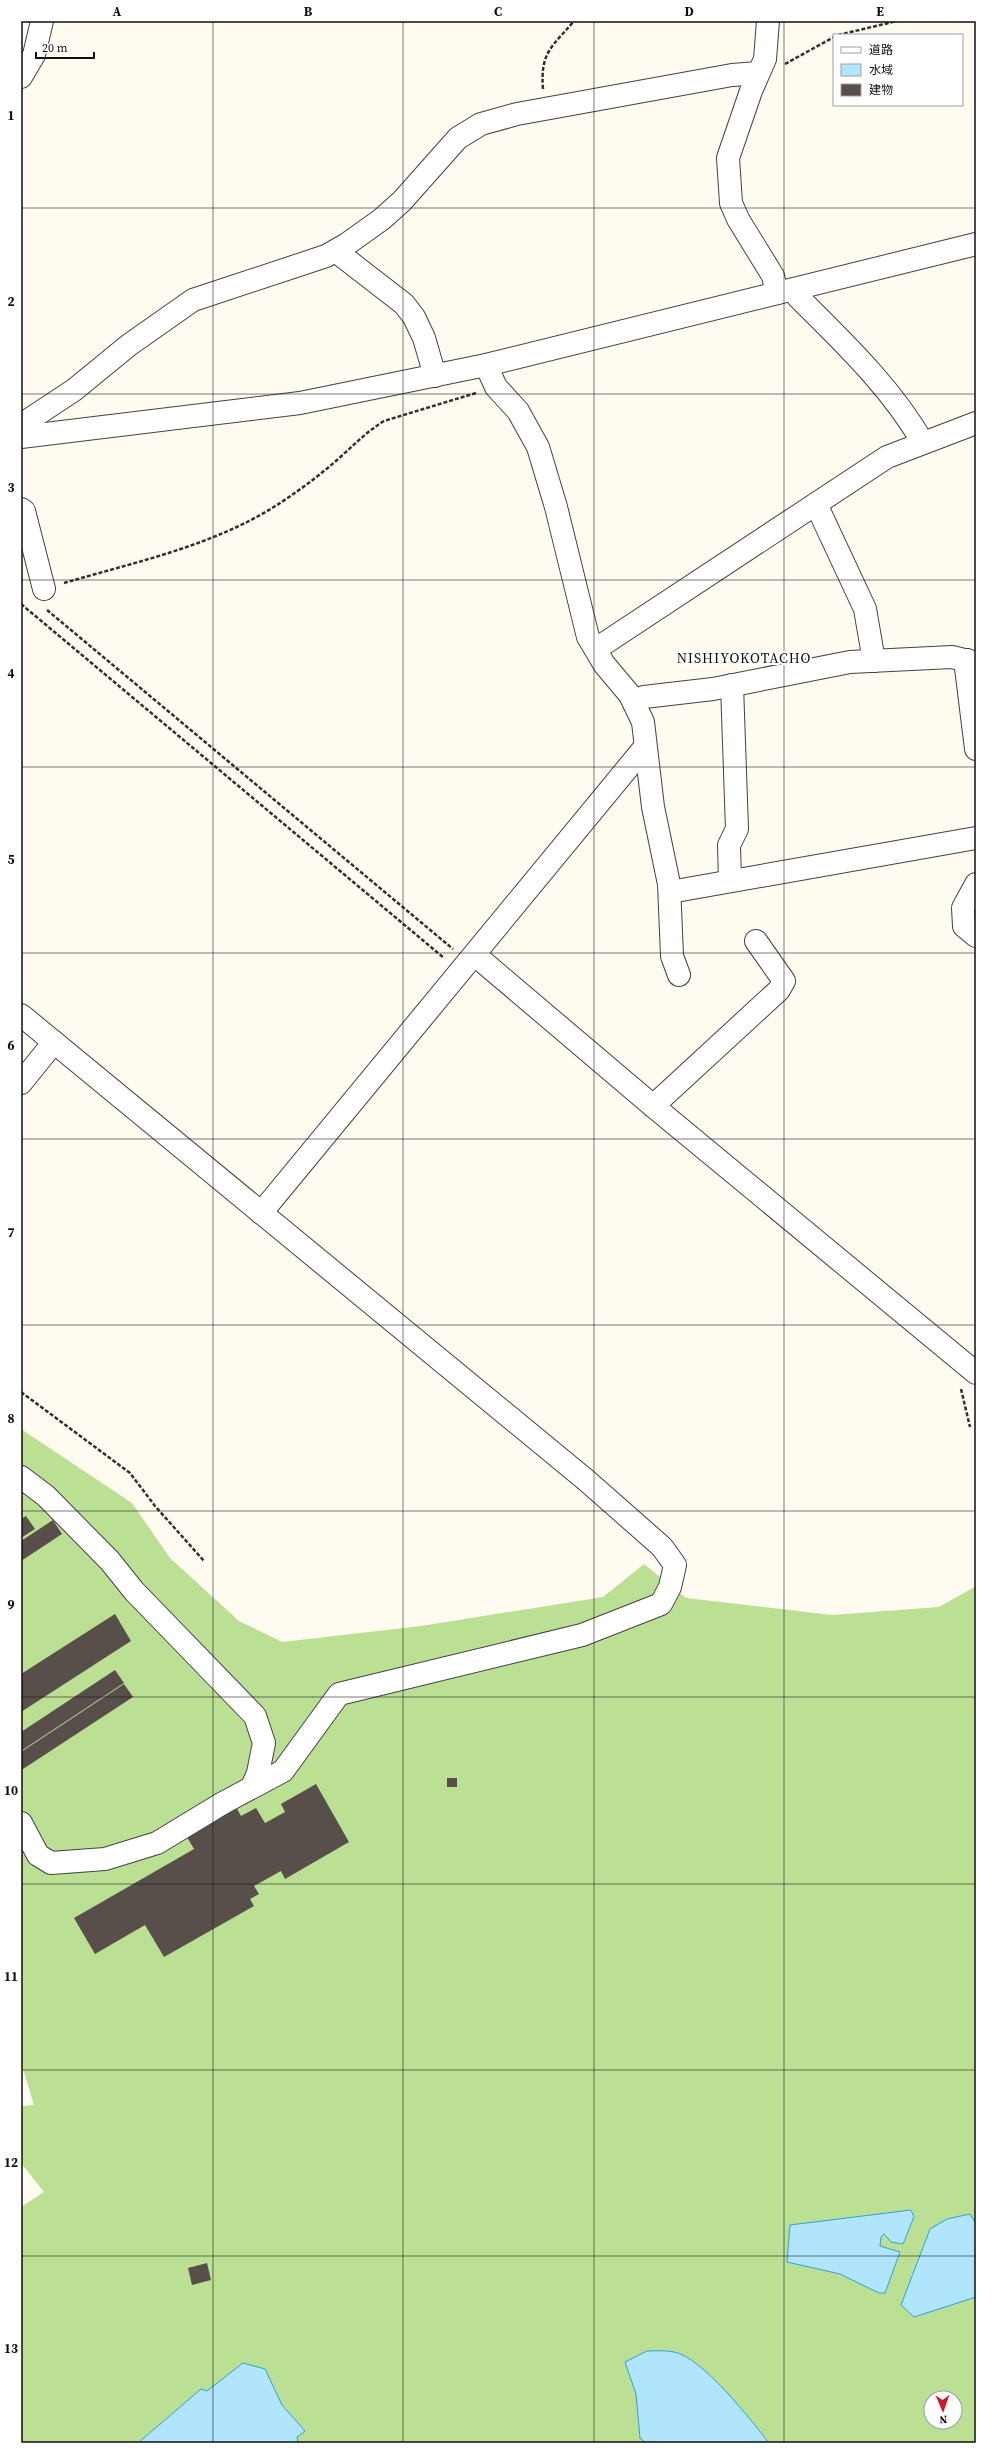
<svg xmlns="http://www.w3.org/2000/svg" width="997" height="2464" viewBox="0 0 997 2464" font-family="'Source Serif 4','Noto Sans JP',serif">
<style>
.forest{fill:#bbe094;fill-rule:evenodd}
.water{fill:#b0e5fc;stroke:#30a1da}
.building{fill:#594f4a}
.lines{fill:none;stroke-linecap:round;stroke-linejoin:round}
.minor-casing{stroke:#424242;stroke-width:24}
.path{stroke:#313131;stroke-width:2.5;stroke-dasharray:4 2;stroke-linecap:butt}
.minor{stroke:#fff;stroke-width:22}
.grid{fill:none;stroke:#0f0f0f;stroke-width:1;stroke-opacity:0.55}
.labels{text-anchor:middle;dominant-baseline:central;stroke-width:4;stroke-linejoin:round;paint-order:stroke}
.quarter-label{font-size:14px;letter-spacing:1px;fill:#0f0f0f;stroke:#fff}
.neatline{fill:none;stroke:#0f0f0f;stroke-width:1.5}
.grid-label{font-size:13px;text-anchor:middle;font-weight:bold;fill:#0f0f0f}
</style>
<rect width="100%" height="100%" fill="#fffbf1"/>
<path class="forest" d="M 21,1429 L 132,1503 L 170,1558 L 239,1621 L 282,1642 L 421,1626 L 603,1597 L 644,1564 L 686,1598 L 832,1615 L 939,1607 L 976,1586 L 976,2443 L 21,2443 L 21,2207 L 44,2192 L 21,2163 L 21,2106 L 34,2105 L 21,2063 ZM 931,2398 L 955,2398 L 955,2422 L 931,2422 Z"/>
<g class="water">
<path d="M 911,2210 L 914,2217 L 903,2244 L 891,2242 L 884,2234 L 881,2237 L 880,2246 L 900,2252 L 885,2293 L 879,2293 L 840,2274 L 787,2262 L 790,2225 Z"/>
<path d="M 970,2214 L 976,2224 L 976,2297 L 914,2317 L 901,2305 L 930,2229 L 947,2219 Z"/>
<path d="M 647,2351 C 655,2351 666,2350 674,2352 C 702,2357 751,2420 769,2443 L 646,2443 L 640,2438 L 636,2394 L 625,2362 Z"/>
<path d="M 243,2363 L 265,2369 L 282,2405 L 305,2431 L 297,2437 L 298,2443 L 138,2443 L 201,2389 L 207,2391 Z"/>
</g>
<g class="building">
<path d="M 26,1516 L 35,1529 L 21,1538 L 21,1519 Z"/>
<path d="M 53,1520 L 62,1534 L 21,1561 L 21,1541 Z"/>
<path d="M 115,1614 L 131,1641 L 21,1712 L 21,1674 Z"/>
<path d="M 115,1670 L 124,1683 L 21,1751 L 21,1732 Z"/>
<path d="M 124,1684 L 133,1697 L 23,1769 L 21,1766 L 21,1752 Z"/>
<rect x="447" y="1778" width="10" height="9"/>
<path d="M 316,1784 L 349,1842 L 285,1879 L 281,1871 L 254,1886 L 259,1894 L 250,1899 L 254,1906 L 164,1957 L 145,1925 L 95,1954 L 74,1918 L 194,1849 L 184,1832 L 234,1803 L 241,1816 L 256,1808 L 265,1823 L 285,1812 L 281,1804 Z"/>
<path d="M 207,2263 L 211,2280 L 192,2285 L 188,2268 Z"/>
</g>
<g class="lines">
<defs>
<g id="minor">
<path d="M 768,21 L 765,59 L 751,91 L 728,158 L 731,203 L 738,219 L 773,276 L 777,293"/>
<path d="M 21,77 L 34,55 L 42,21"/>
<path d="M 339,249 L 342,256 L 404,304 L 414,317 L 424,338 L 435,376"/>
<path d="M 794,289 L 798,297 C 843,342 891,387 923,443"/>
<path d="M 486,365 L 496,387 L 518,411 L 538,447 L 556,507 L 588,637 L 604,664 L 630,695 L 643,722 L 653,807 L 669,884 L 672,956 L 679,975"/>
<path d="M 21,425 L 74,390 L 129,345 L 193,300 L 326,256 L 347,244 L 382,219 L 402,201 L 458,138 L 481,124 L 517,114 L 732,75 L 758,73"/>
<path d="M 21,437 L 300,403 L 486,365 L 976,244"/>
<path d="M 816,504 L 865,609 L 874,661"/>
<path d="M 21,509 L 24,511 L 44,589"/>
<path d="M 596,649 L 887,457 L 976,423"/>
<path d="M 967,660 L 966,668 L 976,749"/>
<path d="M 634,703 L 644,697 L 713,689 L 850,662 L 952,657 L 976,663"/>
<path d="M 730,881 L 729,845 L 737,829 L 732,685"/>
<path d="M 976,884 L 963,908 L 964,926 L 976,936"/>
<path d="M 670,892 L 976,838"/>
<path d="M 475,955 L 653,1106 L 976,1373"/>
<path d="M 21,1015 L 586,1480 L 662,1547 L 675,1565 L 670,1587 L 661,1604 L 582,1635 L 339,1694 L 283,1771 L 223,1803 L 157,1843 L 105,1859 L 51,1863 L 38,1855 L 21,1823"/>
<path d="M 21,1083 L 54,1042"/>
<path d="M 653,1106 L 779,990 L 784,981 L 756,941"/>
<path d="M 261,1213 L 645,747"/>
<path d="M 21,1477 L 46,1496 L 110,1561 L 134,1591 L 255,1716 L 264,1743 L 258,1773 L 252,1787"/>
</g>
</defs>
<use href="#minor" class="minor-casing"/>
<g class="path">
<path d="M 838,35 L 897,21"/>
<path d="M 785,64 L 834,37"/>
<path d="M 543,89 C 540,52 552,47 574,21"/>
<path d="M 64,583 C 135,562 213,546 277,505 C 297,492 319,476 337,460 C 353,446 366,432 384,421 L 476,393"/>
<path d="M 21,604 L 444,958"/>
<path d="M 47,610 L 453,949"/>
<path d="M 961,1389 L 970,1427"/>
<path d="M 21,1392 L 130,1473 L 155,1506 L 204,1561"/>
</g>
<use href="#minor" class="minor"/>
</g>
<path class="grid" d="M 213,21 L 213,2443M 403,21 L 403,2443M 594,21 L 594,2443M 784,21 L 784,2443M 21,208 L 976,208M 21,394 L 976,394M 21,580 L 976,580M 21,767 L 976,767M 21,953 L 976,953M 21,1139 L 976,1139M 21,1325 L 976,1325M 21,1511 L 976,1511M 21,1697 L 976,1697M 21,1884 L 976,1884M 21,2070 L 976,2070M 21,2256 L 976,2256"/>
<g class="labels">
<g class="quarter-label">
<text x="744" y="658">NISHIYOKOTACHO</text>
</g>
</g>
<rect width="997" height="2464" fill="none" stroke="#ffffff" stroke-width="44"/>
<rect x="833" y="34" width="130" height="72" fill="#ffffff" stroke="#9f9f9f"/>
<rect x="841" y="47" width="20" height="6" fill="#ffffff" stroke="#9f9f9f"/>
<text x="869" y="54" font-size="12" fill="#0f0f0f">道路</text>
<rect x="841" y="64" width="20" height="12" fill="#b0e5fc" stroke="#9f9f9f"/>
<text x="869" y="74" font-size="12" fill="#0f0f0f">水域</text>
<rect x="841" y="84" width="20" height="12" fill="#594f4a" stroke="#9f9f9f"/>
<text x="869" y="94" font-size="12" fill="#0f0f0f">建物</text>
<g transform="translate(943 2410) rotate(178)"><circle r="19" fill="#ffffff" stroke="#9f9f9f"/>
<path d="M0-3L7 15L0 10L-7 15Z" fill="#cd192e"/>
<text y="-6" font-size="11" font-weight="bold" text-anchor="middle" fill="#0f0f0f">N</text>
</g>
<path d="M36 52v6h58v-6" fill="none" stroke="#0f0f0f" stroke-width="2"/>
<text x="42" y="52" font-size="12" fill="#0f0f0f" stroke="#ffffff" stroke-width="3" paint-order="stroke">20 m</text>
<rect x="22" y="22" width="953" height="2420" class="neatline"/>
<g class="grid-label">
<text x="117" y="16">A</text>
<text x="308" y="16">B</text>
<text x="498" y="16">C</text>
<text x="689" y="16">D</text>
<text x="880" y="16">E</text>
<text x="11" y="120">1</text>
<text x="11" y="306">2</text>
<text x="11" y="492">3</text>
<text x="11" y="678">4</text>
<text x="11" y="864">5</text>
<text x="11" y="1050">6</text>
<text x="11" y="1237">7</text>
<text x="11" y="1423">8</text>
<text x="11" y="1609">9</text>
<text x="11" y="1795">10</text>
<text x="11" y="1981">11</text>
<text x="11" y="2167">12</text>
<text x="11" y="2353">13</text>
</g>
</svg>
